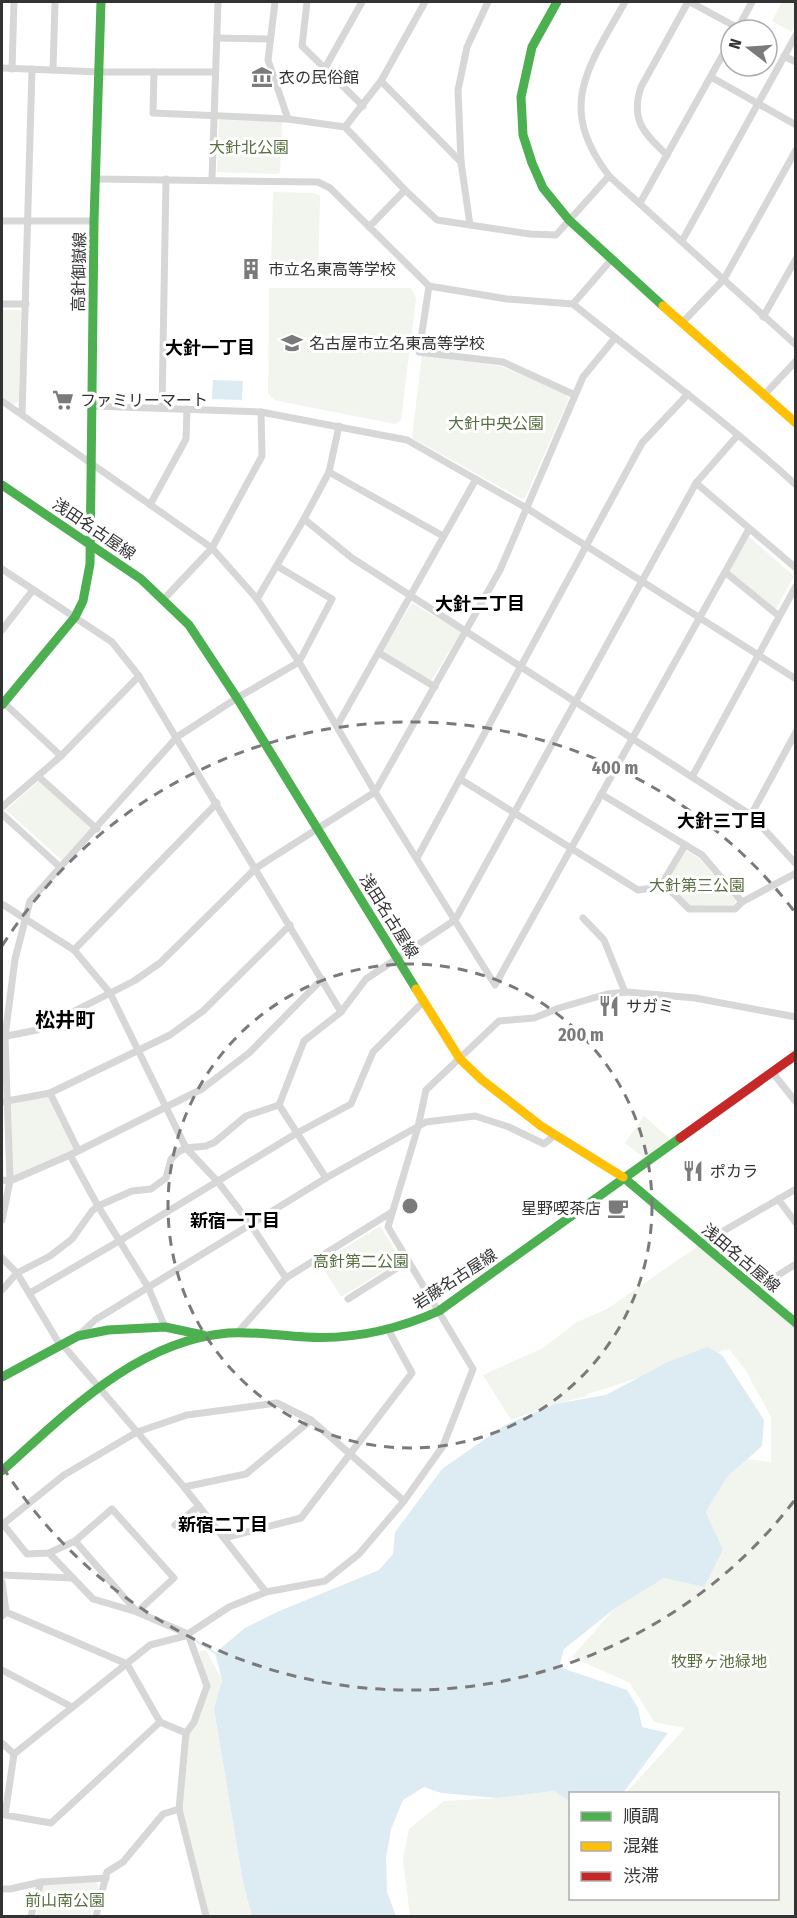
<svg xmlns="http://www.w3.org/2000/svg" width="797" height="1918" viewBox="0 0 797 1918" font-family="'Fira Sans Condensed','Noto Sans JP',sans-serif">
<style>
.green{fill:#f1f5ed}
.water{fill:#ddebf3}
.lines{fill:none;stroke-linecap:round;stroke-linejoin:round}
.stream{stroke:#ddebf3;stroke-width:2}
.street{stroke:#d7d7d7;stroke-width:7}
.fast{stroke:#4caf50;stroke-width:9}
.slow{stroke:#ffc107;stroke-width:9}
.jam{stroke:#c62828;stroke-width:9}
.ring{fill:none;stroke:#7a7a7a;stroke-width:3;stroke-dasharray:10 8}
.labels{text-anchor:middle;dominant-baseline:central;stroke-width:6;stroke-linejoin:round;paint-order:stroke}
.poi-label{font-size:16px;fill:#333;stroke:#fff;text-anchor:start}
.park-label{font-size:16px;fill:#56703f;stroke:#fff}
.street-label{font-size:16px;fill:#333;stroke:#fff}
.neighbourhood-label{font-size:18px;font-weight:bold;fill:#000;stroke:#fff}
.quarter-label{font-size:20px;font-weight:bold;fill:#000;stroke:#fff}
.centre{fill:#7a7a7a;stroke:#fff;stroke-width:3}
.ring-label{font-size:18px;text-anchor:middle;font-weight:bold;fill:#7a7a7a;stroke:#fff;stroke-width:6;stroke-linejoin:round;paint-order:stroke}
</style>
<rect width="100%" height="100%" fill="#fff"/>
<g class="green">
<path d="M 782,2 L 795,2 L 795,26 L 792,32 L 772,21 Z"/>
<path d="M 219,120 L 282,121 L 280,172 L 278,174 L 217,172 Z"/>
<path d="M 273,192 L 314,193 L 320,196 L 318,277 L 276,275 L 271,271 Z"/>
<path d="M 269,288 L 411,288 L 416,298 L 401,420 L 395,424 L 274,400 L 268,393 Z"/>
<path d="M 2,310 L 21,310 L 19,401 L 13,405 L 2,397 Z"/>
<path d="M 422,355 L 500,366 L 567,393 L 568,401 L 525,498 L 520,498 L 412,438 Z"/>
<path d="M 748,536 L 794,576 L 775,610 L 728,572 Z"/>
<path d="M 412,603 L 461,632 L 431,681 L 382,652 Z"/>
<path d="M 40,780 L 89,826 L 90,829 L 62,860 L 6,810 Z"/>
<path d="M 685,850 L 699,858 L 736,901 L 733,905 L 690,906 L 668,881 Z"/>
<path d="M 52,1095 L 78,1150 L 12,1177 L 11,1104 Z"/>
<path d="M 644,1116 L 670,1139 L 647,1160 L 625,1143 Z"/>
<path d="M 380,1226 L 401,1260 L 341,1297 L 320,1263 Z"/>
<path d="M 701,1244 L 795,1318 L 795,1916 L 410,1916 L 403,1859 L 409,1829 L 444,1801 L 497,1798 L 554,1791 L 570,1802 L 570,1898 L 778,1898 L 778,1794 L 626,1793 L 685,1728 L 654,1722 L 630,1683 L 572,1657 L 614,1609 L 664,1578 L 704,1587 L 723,1550 L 706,1512 L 727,1477 L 747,1459 L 771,1462 L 771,1417 L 746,1371 L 729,1349 L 588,1394 L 584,1397 L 555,1404 L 511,1420 L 483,1375 L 543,1348 L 577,1322 L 607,1309 Z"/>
<path d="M 206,1650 L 222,1680 L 214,1709 L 243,1882 L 252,1916 L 206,1916 L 179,1809 L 186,1733 L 207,1686 L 199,1651 Z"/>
<path d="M 96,1882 L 99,1888 L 91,1916 L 36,1916 L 43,1885 Z"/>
</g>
<g class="water">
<path d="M 213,380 L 243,381 L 242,400 L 212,399 Z"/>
<path d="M 707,1347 L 722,1355 L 764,1420 L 762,1446 L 727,1477 L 706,1512 L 723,1550 L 704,1587 L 664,1578 L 614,1609 L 564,1649 L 559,1667 L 627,1690 L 638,1708 L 642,1727 L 668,1733 L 623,1793 L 570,1794 L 570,1802 L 554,1791 L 497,1798 L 441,1793 L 424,1787 L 403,1800 L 391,1829 L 386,1858 L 387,1892 L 396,1916 L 252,1916 L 243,1882 L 214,1709 L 222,1680 L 215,1653 L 245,1628 L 277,1612 L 379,1570 L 393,1554 L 395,1532 L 442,1469 L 505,1425 L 555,1404 L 606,1395 L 668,1362 Z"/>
</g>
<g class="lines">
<path class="stream" d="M 195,1640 L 215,1653"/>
<g class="street">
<path d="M 275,2 L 268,60 L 288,119"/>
<path d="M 307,2 L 302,46 L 363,106"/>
<path d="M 625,2 C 588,68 556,106 609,176 L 796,345"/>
<path d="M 690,2 L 738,28"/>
<path d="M 737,30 L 752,2"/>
<path d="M 217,38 L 270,39"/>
<path d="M 784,56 L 796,62"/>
<path d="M 2,68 L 100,72 L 215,72"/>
<path d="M 325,68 L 362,2"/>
<path d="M 12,69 L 14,2"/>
<path d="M 53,70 L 55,2"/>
<path d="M 154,72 L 153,113 L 288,119 L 345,127 L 405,190 L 437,220 L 530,234 L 556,235 L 609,176"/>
<path d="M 711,77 L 796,125"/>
<path d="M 381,81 L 461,162"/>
<path d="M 345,127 L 381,81 L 425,2"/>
<path d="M 667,155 C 644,133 630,120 641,87 L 688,2"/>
<path d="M 96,179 L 318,182 L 330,188 L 429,286 L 507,299 L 573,304 L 611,260"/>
<path d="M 212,179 L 218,2"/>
<path d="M 640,203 L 731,40"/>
<path d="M 2,221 L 94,221"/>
<path d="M 470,225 L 461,162 L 458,90 L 467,47 L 488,2"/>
<path d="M 369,227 L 405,190"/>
<path d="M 682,241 L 796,35"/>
<path d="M 429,286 L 419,352 L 503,362 L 575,395"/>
<path d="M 2,304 L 26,304"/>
<path d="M 573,304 C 647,364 725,420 796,485"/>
<path d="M 763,317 L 796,259"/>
<path d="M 682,323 L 724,279 L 796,150"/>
<path d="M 764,395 L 796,361"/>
<path d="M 2,401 L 212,548 L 257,599 L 299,662 L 375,792 L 495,985 L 749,529"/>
<path d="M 92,406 L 261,412 L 407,440 L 528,509 L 796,679"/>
<path d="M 162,408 L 166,179"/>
<path d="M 22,414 L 32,69"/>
<path d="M 329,472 L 443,536"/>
<path d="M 696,483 L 796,568"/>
<path d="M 150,505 L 186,439 L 187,409"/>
<path d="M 304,519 L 352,558 L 751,815 L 796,864"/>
<path d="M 2,569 L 112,642 L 139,676 L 341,1012"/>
<path d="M 725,572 L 779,616"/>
<path d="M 257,599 L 304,519 L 329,472 L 339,426"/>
<path d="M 163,600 L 212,548 L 262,456 L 261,412"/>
<path d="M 2,630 L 33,590"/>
<path d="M 379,653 L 435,687"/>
<path d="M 2,701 L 61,756"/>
<path d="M 337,726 L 476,479"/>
<path d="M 38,776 L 97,829"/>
<path d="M 692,777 L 796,586"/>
<path d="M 460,779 L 638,890 L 660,887 L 685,845"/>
<path d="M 601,794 L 702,855 L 742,902 L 796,873"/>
<path d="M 2,807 L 61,756 L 139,676"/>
<path d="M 2,814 L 61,868"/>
<path d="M 751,815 L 796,732"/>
<path d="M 417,858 L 642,443 L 688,394"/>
<path d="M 660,887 L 667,887 L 689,909 L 735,909 L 742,902"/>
<path d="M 2,904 L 74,950 L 110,993 L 186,1148 L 218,1182 L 251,1225 L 286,1278"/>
<path d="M 583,918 L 604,940 L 625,992"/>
<path d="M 74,950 L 217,803"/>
<path d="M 2,1037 L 37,1030 L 134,981 L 160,963 L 256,868 L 375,792 L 500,570 L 583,377 L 615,338"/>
<path d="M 772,1072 L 796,1102"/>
<path d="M 50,1093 L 78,1150"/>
<path d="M 2,1102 L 50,1093 L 170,1035 L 203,1011 L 290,925"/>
<path d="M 70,1155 L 98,1206 L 148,1287 L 165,1327"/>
<path d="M 326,1178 L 279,1105 L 304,1041 L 341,1012 L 366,979 L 455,920 L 696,483 L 738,435"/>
<path d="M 2,1180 L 10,1181 L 70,1155 L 202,1089 L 249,1053 L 322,979"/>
<path d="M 778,1199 L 796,1223"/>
<path d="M 2,1220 L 10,1181 L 5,1037 L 15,959 L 30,901 L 177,737 L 237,698 L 299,662 L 332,599 L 277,566"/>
<path d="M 701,1244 L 796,1189"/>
<path d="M 2,1258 L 17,1273 L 60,1345"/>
<path d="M 756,1289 L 796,1264"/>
<path d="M 2,1290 L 17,1273 L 50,1256 L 72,1239 L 92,1211 L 98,1206 L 132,1191 L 151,1189 L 166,1178 L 171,1159 L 178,1152 L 186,1148 L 206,1146 L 215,1142 L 246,1116 L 279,1105"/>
<path d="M 30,1293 L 119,1241 L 297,1133 L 351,1104 L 373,1052 L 424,1001"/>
<path d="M 348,1299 L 408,1261"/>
<path d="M 238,1332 L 286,1278 L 392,1212"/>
<path d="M 79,1335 L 95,1320 L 326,1178 L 426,1122 L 475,1116 L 509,1127 L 544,1144 L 555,1135"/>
<path d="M 62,1344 L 184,1487 L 266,1592"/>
<path d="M 184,1487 L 246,1474 L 311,1420"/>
<path d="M 2,1523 L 27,1554 L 49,1553 L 75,1541 L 112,1509 L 174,1578 L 137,1612 L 75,1541"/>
<path d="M 2,1525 L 64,1475 L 137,1432 L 187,1415 L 277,1403 L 311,1420 L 404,1501"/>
<path d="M 175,1525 L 199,1506"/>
<path d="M 224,1538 L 301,1518 L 412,1373 L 389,1331"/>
<path d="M 49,1553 L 93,1599 L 137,1612 L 188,1634 L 207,1686 L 194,1722 L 186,1733 L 179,1809 L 206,1916"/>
<path d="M 2,1575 L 73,1578"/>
<path d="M 2,1582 L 6,1612"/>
<path d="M 2,1616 L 6,1612 L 127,1664 L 160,1722 L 186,1733"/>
<path d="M 2,1670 L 72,1707"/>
<path d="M 160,1722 L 51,1823 L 5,1815 L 14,1754 L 150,1645 L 185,1636 L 229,1607 L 266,1592 L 325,1581 L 359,1554 L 404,1501 L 443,1446 L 473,1369 L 388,1227 L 418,1127 L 426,1090 L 499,1021 L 534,1018 L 559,1008 L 607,994 L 627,992 L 695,998 L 796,1017"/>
<path d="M 2,1743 L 14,1754"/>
<path d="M 2,1889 L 10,1889 L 41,1882 L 106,1878"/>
<path d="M 31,1916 L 41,1882"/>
<path d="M 96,1916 L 107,1872 L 123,1862 L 163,1814 L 179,1809"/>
</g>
<g class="fast">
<path d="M 557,2 L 532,47 L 521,97 L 523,135 L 532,163 L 543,188 L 569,220 L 663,306"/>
<path d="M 2,485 L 141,579 L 189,625 L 237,698 L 416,989"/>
<path d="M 2,705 L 75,617 L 83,601 L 90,564 L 94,221 L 101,2"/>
<path d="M 623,1177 L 796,1323"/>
<path d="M 2,1377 L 78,1336 L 108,1330 L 165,1327 L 203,1335"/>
<path d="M 2,1471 C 67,1413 136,1341 228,1333 C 254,1331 280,1336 306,1337 C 353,1340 396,1330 439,1311 L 680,1138"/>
</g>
<g class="slow">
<path d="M 663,306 L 796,423"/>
<path d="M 416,989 L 460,1059 L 482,1080 L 541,1126 L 623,1177"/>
</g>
<path class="jam" d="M 680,1138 L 796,1055"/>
</g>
<g class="ring">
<circle cx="410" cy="1206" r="242"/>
<path d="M794 1501A484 484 0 0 1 2 1466M2 946A484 484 0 0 1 794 911"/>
</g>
<defs>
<symbol id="museum-bare" viewBox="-9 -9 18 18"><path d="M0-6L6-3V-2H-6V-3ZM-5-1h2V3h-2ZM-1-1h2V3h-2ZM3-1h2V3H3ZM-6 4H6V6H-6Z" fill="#7a7a7a" stroke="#fff" stroke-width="2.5" paint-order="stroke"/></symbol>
<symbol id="building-bare" viewBox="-9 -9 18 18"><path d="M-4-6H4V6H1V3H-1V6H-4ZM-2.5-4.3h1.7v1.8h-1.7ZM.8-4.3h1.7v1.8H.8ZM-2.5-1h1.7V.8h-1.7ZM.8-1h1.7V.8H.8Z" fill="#7a7a7a" stroke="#fff" stroke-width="2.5" paint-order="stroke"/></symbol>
<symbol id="school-bare" viewBox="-9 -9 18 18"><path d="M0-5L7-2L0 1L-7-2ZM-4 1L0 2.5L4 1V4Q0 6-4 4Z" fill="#7a7a7a" stroke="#fff" stroke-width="2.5" paint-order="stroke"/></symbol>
<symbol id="supermarket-bare" viewBox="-9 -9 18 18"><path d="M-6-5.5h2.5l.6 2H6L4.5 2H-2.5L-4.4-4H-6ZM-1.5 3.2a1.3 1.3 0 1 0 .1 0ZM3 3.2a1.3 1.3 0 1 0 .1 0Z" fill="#7a7a7a" stroke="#fff" stroke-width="2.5" paint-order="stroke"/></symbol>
<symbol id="restaurant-bare" viewBox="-9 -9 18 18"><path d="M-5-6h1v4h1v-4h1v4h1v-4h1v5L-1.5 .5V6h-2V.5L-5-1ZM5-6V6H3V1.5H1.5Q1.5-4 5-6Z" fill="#7a7a7a" stroke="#fff" stroke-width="2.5" paint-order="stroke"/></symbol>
<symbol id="cafe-bare" viewBox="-9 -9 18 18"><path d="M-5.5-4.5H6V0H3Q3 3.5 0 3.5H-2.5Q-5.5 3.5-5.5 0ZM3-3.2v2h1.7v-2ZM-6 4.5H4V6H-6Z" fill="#7a7a7a" stroke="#fff" stroke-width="2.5" paint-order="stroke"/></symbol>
</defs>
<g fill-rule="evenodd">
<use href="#museum-bare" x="247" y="62" width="30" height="30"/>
<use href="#building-bare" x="236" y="254" width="30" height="30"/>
<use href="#school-bare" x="277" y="328" width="30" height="30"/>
<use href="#supermarket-bare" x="48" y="385" width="30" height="30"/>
<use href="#restaurant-bare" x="594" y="991" width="30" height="30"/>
<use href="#restaurant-bare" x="678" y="1156" width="30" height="30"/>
<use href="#cafe-bare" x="603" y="1193" width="30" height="30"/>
</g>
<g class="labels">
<g class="poi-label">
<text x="279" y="77">衣の民俗館</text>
<text x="268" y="269">市立名東高等学校</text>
<text x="309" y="343">名古屋市立名東高等学校</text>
<text x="80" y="400">ファミリーマート</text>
<text x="626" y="1006">サガミ</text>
<text x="710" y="1171">ポカラ</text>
<text x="601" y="1208" text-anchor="end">星野喫茶店</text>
</g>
<g class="park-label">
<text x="249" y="147">大針北公園</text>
<text x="496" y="423">大針中央公園</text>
<text x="697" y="885">大針第三公園</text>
<text x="361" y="1261">高針第二公園</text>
<text x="719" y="1661">牧野ヶ池緑地</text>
<text x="65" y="1900">前山南公園</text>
</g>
<g class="street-label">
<text transform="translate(79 272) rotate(-89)">高針御嶽線</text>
<text transform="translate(94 529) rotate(34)">浅田名古屋線</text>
<text transform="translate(389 916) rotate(58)">浅田名古屋線</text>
<text transform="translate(741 1258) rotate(40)">浅田名古屋線</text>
<text transform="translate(455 1279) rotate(-33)">岩藤名古屋線</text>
</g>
<g class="neighbourhood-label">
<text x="210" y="348">大針一丁目</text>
<text x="480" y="604">大針二丁目</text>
<text x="722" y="821">大針三丁目</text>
<text x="235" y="1221">新宿一丁目</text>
<text x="223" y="1525">新宿二丁目</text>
</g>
<g class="quarter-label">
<text x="65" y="1020">松井町</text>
</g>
</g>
<circle cx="410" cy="1206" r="9" class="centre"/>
<g class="ring-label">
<text x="615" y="774">400 m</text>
<text x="581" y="1041">200 m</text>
</g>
<rect width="797" height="1918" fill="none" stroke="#333333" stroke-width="6"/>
<rect x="569" y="1792" width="210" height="108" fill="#ffffff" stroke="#adadad" stroke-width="1.5"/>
<rect x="581" y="1812" width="30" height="9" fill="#4caf50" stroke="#adadad" stroke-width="1.5"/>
<text x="623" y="1822" font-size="18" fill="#333333">順調</text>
<rect x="581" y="1842" width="30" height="9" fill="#ffc107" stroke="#adadad" stroke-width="1.5"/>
<text x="623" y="1852" font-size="18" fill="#333333">混雑</text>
<rect x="581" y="1872" width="30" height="9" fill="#c62828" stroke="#adadad" stroke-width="1.5"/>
<text x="623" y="1882" font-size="18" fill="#333333">渋滞</text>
<g transform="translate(749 48) rotate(287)"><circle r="28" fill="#ffffff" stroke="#adadad" stroke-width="1.5"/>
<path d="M0-4.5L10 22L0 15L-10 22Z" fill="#7a7a7a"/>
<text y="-9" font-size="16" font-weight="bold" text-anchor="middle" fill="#333333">N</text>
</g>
</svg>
